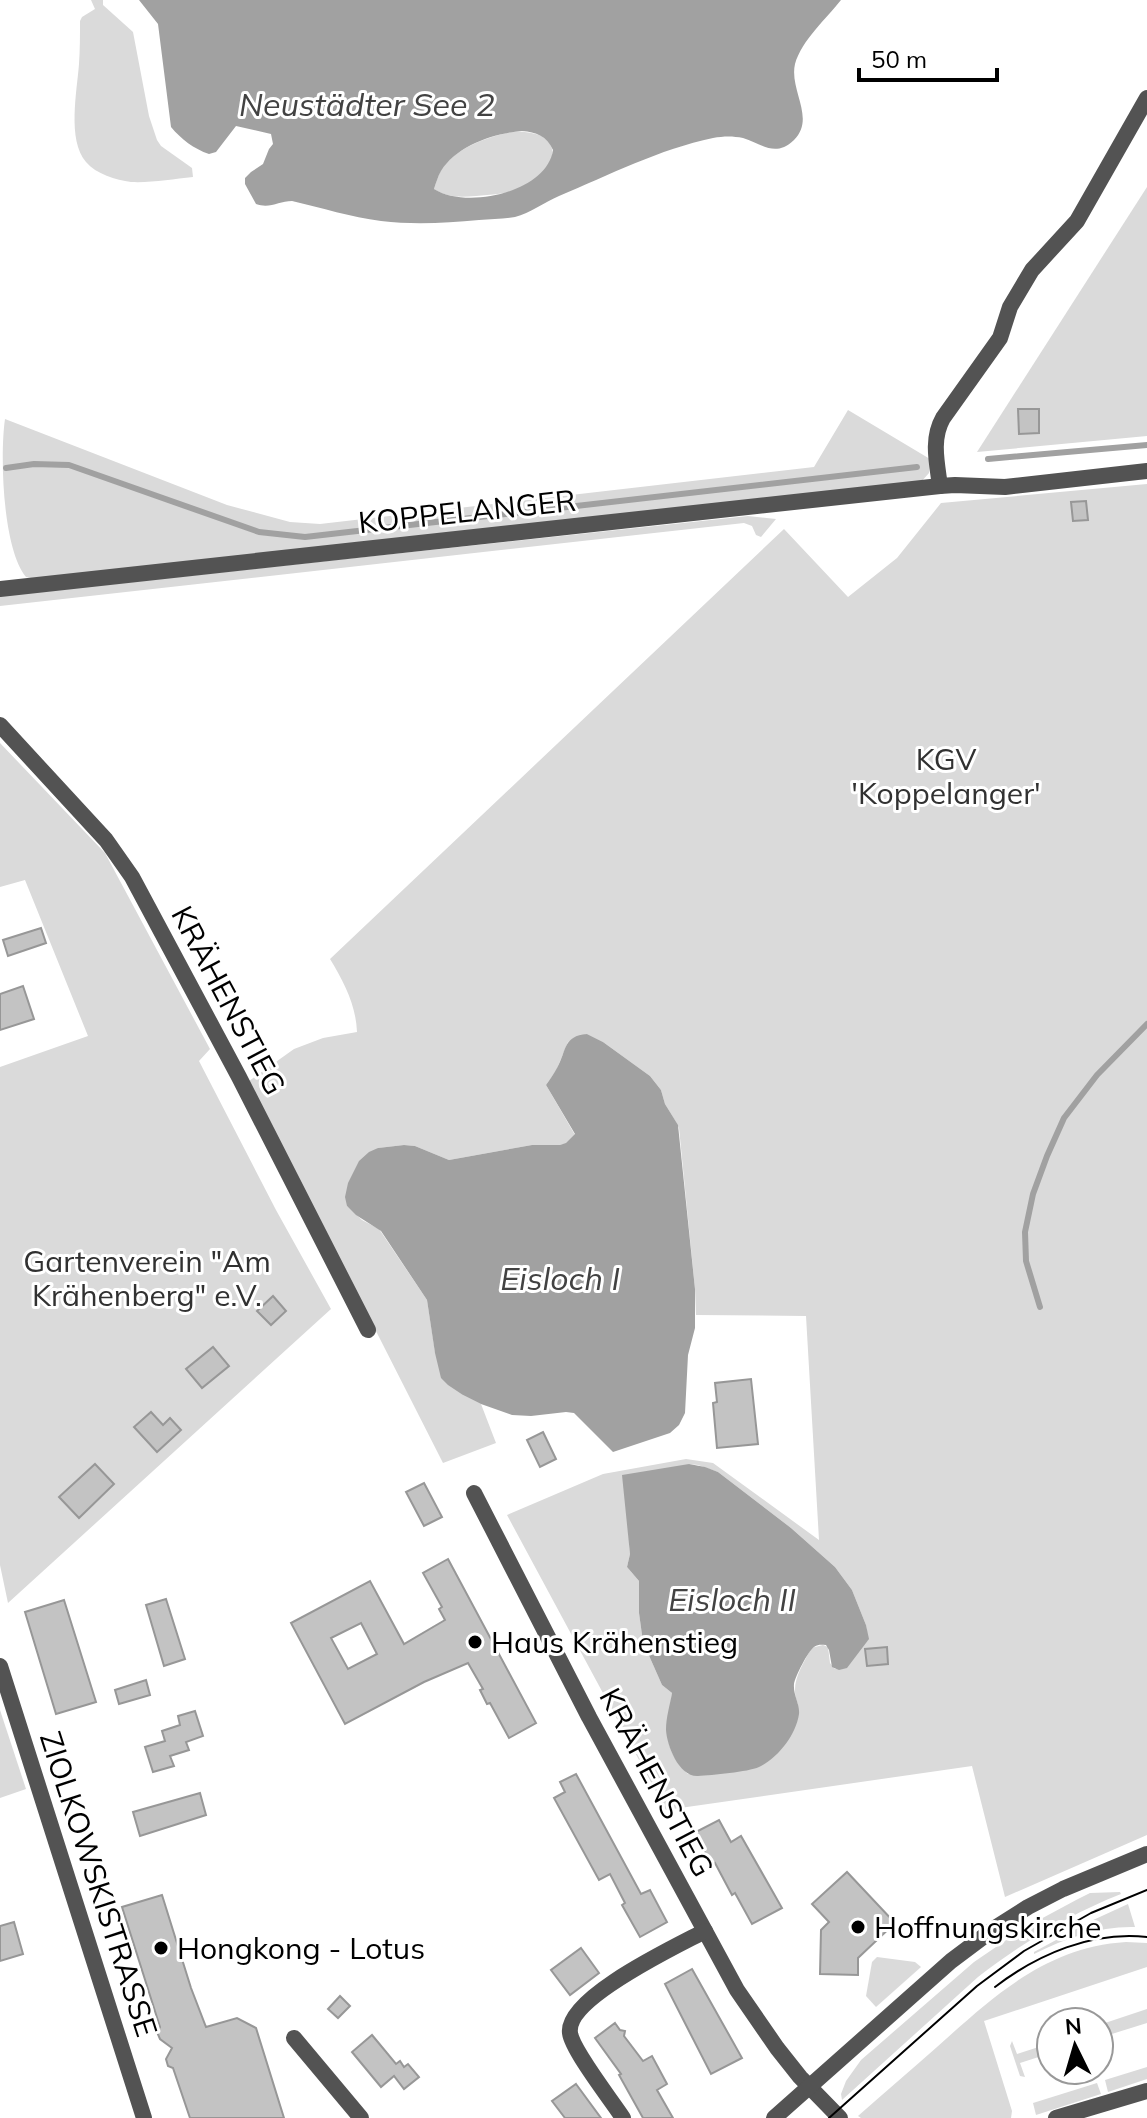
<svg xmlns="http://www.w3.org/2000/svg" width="1147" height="2118" viewBox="0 0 1147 2118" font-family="Mulish,sans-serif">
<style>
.green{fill:#dadada;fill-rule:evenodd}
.water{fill:#a1a1a1;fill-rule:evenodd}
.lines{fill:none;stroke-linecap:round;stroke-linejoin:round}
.stream{stroke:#a1a1a1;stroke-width:6}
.building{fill:#c3c3c3;stroke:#979797;stroke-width:2;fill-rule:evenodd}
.minor{stroke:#535353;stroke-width:16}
.tertiary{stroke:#535353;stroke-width:16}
.tram{stroke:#000;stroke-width:2}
.poi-dot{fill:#000;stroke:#fff;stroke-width:3}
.labels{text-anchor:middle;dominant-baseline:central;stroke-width:6;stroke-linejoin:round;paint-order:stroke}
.street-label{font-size:30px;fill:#000;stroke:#fff}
.park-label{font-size:30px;fill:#313131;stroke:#fff}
.poi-label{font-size:30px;fill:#000;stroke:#fff;text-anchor:start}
.water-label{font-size:32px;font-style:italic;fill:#424242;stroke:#fff}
</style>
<rect width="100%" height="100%" fill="#fff"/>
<g class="green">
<path d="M 91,0 L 103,0 L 103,5 L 133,32 L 149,116 L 157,140 L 161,146 L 192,168 L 193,177 C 173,179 151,183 131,182 C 116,180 96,174 86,162 C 67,140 77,91 79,64 C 80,50 80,35 80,21 L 82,17 L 95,9 Z"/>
<path d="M 511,132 C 568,128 562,171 519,189 C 506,194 490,195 476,196 C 461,197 447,198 434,189 C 436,183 438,176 441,170 C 455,148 487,137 511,132 Z"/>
<path d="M 1147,187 L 1147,436 L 977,452 Z"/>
<path d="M 848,410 L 930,459 L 929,473 L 921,482 L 41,580 L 26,577 C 2,547 0,454 5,419 L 227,505 L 290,522 L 320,524 L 814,467 Z"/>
<path d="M 1147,484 L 1147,1835 L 1005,1897 L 972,1766 L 666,1810 L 507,1515 L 603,1474 L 686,1459 L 713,1463 L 819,1540 L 806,1316 L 696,1315 L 695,1289 L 679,1128 L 676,1122 L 665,1104 L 661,1090 L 650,1076 L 603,1042 L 587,1034 L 568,1042 L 556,1071 L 546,1085 L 575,1135 L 566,1144 L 560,1145 L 532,1145 L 449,1160 L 415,1146 L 404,1145 L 378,1148 L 347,1206 L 362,1220 L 379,1229 L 427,1300 L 435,1352 L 463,1395 L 481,1404 L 496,1443 L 443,1463 L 249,1081 L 294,1049 L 323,1038 L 357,1032 C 356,1005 344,982 330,959 L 784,529 L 848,597 L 897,558 L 941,503 ZM 689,1464 L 698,1465 L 718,1472 L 791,1528 L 835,1567 L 852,1590 L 866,1625 L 868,1640 L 835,1669 L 830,1663 L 828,1647 L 823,1645 L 811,1648 C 802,1667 789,1684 798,1704 L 688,1774 C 660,1748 668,1726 672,1693 L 662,1685 L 643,1642 L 639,1613 L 639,1581 L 627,1567 L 630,1554 L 628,1524 Z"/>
<path d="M 748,516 L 776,519 L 761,537 L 756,535 L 752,526 L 744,523 L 0,606 L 0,596 Z"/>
<path d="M 0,743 L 105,853 L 210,1049 L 199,1061 L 276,1210 L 331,1309 L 8,1603 L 0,1565 L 0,1067 L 88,1036 L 25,880 L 0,887 Z"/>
<path d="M 0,1710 L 26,1789 L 0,1798 Z"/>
<path d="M 1120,1892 L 1121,1894 C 1070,1914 1022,1943 978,1977 L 842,2100 L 841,2094 L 846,2081 L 861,2060 L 974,1962 L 1024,1928 L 1078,1899 L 1090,1893 Z"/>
<path d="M 1128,1904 L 1135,1927 C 1100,1926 1066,1938 1034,1954 L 1034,1952 L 1091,1921 Z"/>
<path d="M 1126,1942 L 1147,1943 L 1147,1967 L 984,2021 L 1012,2111 L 1011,2118 L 861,2118 L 858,2116 C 884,2093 911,2070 937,2047 C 994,1996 1046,1947 1126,1942 Z"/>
<path d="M 877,1957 L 915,1962 L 921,1967 L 876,2007 L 866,1996 L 872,1962 Z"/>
<path d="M 1147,2009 L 1147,2023 L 1099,2038 L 1099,2025 Z"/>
<path d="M 1012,2041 L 1017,2054 L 1051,2043 L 1051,2053 L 1020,2063 L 1025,2077 L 1020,2076 L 1010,2046 Z"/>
<path d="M 1147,2067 L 1147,2079 L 1108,2092 L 1105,2080 Z"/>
<path d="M 1097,2083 L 1101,2094 L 1036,2115 L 1033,2103 Z"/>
</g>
<g class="water">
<path d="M 139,0 L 841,0 C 826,19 802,40 795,64 C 789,90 816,118 794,140 C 775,158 762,144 743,138 C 733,136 724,136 713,138 C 660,149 609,175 559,196 C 545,202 530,213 515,217 C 504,219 491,219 479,220 C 446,223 414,225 381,221 C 351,217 322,208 292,201 C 279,201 270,209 256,204 L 245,184 L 245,178 L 251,172 L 263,164 L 269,149 L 273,144 L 271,134 L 236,126 L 216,152 L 209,154 C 194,149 181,139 171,127 L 158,24 ZM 522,131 C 536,132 547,136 553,150 C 547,192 467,210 434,189 C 436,183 438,176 441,171 C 456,146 494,133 522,131 Z"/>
<path d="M 587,1034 L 603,1042 L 650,1076 L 661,1090 L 665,1104 L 678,1125 L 695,1289 L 695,1328 L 688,1355 L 685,1413 L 679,1425 L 670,1433 L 613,1452 L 574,1413 L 566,1412 L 531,1416 L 512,1415 L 481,1404 L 463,1395 L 448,1385 L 441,1378 L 435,1353 L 427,1300 L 381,1231 L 356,1215 L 347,1206 L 345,1197 L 348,1183 L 359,1161 L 369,1152 L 378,1148 L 404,1145 L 415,1146 L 449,1160 L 532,1145 L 560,1145 L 566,1143 L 575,1134 L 546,1085 C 550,1079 554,1074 557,1068 C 567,1050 563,1036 587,1034 Z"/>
<path d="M 689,1464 L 705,1467 L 718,1472 L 791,1528 L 835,1567 L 852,1590 L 866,1625 L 869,1639 L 847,1668 L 839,1670 L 832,1667 L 829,1650 L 826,1645 C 821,1645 819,1644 814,1647 C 808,1651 795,1677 794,1684 C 793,1695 800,1704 799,1714 C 796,1735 778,1758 759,1767 C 748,1772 712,1775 698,1776 C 679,1777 667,1746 666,1730 C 666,1717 670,1705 672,1693 L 662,1685 L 643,1642 L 639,1613 L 639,1581 L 627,1567 L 630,1554 L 622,1475 Z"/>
</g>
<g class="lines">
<g class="stream">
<path d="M 988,459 L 1147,445"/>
<path d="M 6,468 L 34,464 L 69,465 L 259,532 L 305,537 L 917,467"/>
<path d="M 1040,1307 L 1026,1261 L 1025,1232 L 1033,1194 L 1047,1156 L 1064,1118 L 1097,1075 L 1147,1024"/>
</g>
</g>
<g class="building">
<path d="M 1018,409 L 1039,409 L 1039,433 L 1019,434 Z"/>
<path d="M 1086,501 L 1088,520 L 1073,521 L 1071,502 Z"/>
<path d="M 41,928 L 46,943 L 8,956 L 3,940 Z"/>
<path d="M 23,986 L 34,1019 L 0,1030 L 0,994 Z"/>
<path d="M 273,1296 L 286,1311 L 271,1325 L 257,1311 Z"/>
<path d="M 213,1347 L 229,1366 L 202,1388 L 186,1369 Z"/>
<path d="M 751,1379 L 758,1444 L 717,1448 L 713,1403 L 717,1402 L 715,1383 Z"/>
<path d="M 151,1412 L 163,1425 L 170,1418 L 181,1430 L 157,1452 L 134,1427 Z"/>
<path d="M 543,1432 L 556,1459 L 540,1467 L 527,1440 Z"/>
<path d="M 95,1464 L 114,1484 L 79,1518 L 59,1497 Z"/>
<path d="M 424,1483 L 442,1517 L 424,1526 L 406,1492 Z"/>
<path d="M 448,1559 L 536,1723 L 509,1738 L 490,1703 L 487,1704 L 480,1690 L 483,1689 L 468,1663 L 424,1682 L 345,1724 L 291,1623 L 370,1581 L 404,1644 L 445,1620 L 439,1609 L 442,1607 L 423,1573 ZM 361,1623 L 377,1654 L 348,1669 L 331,1638 Z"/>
<path d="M 166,1599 L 185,1659 L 164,1666 L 146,1605 Z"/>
<path d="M 64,1600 L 96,1702 L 56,1714 L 25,1612 Z"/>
<path d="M 887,1647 L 888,1664 L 867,1666 L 865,1649 Z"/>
<path d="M 146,1680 L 150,1695 L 119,1704 L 115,1690 Z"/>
<path d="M 195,1711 L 203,1736 L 186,1742 L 189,1750 L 170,1756 L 174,1766 L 153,1772 L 145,1747 L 165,1741 L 162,1731 L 180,1725 L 178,1716 Z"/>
<path d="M 576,1774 L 641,1894 L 650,1890 L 667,1922 L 640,1937 L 622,1905 L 625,1903 L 610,1874 L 599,1880 L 554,1798 L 565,1792 L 560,1782 Z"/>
<path d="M 200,1793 L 206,1815 L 140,1836 L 133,1812 Z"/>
<path d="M 719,1820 L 731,1842 L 741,1836 L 782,1908 L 752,1924 L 735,1893 L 732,1895 L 715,1863 L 712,1865 L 694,1833 Z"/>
<path d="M 847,1872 L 895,1923 L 858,1958 L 858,1975 L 820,1974 L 821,1930 L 829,1922 L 812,1904 Z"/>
<path d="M 162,1895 L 191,1988 L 206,2027 L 237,2018 L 256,2028 L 284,2118 L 190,2118 L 173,2068 L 168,2066 L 166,2059 L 172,2048 L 160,2039 L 157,2032 L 160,2027 L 122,1907 Z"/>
<path d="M 14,1922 L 23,1954 L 0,1961 L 0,1926 Z"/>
<path d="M 581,1948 L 599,1973 L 570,1995 L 551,1970 Z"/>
<path d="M 692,1969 L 742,2058 L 711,2074 L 665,1984 Z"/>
<path d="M 340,1996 L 350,2006 L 338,2018 L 328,2009 Z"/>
<path d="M 615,2023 L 620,2030 L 625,2031 L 624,2036 L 643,2061 L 652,2056 L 667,2084 L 657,2090 L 673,2118 L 643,2118 L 619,2075 L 621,2074 L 595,2038 Z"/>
<path d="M 372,2035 L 396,2064 L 400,2061 L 404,2067 L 408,2064 L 419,2077 L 404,2089 L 394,2076 L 381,2087 L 352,2052 Z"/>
<path d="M 576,2084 L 601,2118 L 565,2118 L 552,2101 Z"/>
</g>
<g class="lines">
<g class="minor">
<path d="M 940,486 C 937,463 931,439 943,418 L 1000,338 L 1010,307 L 1032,270 L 1077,221 L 1147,98"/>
<path d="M 0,589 L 940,486 L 955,485 L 1005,487 L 1147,471"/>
<path d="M 0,725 L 106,840 L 132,877 L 239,1077 L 368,1330"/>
<path d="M 474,1493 L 589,1717 L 737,1990 L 777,2048 L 800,2077 L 840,2118"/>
<path d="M 294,2038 L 361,2118"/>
<path d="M 623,2118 C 612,2101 572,2050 570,2033 C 565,1998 677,1946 705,1931"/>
<path d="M 774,2118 L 951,1961 L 995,1928 L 1028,1907 L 1063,1889 L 1147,1854"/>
<path d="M 1056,2118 L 1147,2091"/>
</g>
<path class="tertiary" d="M 0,1666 L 144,2118"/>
<g class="tram">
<path d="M 995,1987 C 1038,1954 1092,1931 1147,1937"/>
<path d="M 829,2118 L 977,1986 L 1024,1951 L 1091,1913 L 1147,1890"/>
</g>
</g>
<g class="poi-dot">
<circle cx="475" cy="1642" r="8"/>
<circle cx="858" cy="1927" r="8"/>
<circle cx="161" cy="1948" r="8"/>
</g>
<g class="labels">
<g class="street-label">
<text transform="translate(467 511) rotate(-6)">KOPPELANGER</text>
<text transform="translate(229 1000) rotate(62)">KRÄHENSTIEG</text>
<text transform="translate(657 1782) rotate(62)">KRÄHENSTIEG</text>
<text transform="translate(99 1884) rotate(72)">ZIOLKOWSKISTRASSE</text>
</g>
<g class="park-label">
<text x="946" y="759">KGV<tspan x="946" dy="34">'Koppelanger'</tspan></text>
<text x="147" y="1261">Gartenverein "Am<tspan x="147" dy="34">Krähenberg" e.V.</tspan></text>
</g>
<g class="poi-label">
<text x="491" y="1642">Haus Krähenstieg</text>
<text x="874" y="1927">Hoffnungskirche</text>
<text x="177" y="1948">Hongkong - Lotus</text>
</g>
<g class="water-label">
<text x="367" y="104">Neustädter See 2</text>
<text x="560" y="1278">Eisloch I</text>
<text x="732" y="1599">Eisloch II</text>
</g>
</g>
<g transform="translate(1075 2046) rotate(355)"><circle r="38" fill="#ffffff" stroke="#999999" stroke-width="2"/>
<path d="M0-6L14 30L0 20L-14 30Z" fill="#000000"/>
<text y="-12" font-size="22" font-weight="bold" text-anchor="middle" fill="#000000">N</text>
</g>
<path d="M859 68v12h138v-12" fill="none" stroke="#000000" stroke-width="4"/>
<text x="871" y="68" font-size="24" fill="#000000" stroke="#ffffff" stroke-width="6" paint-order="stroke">50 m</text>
</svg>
